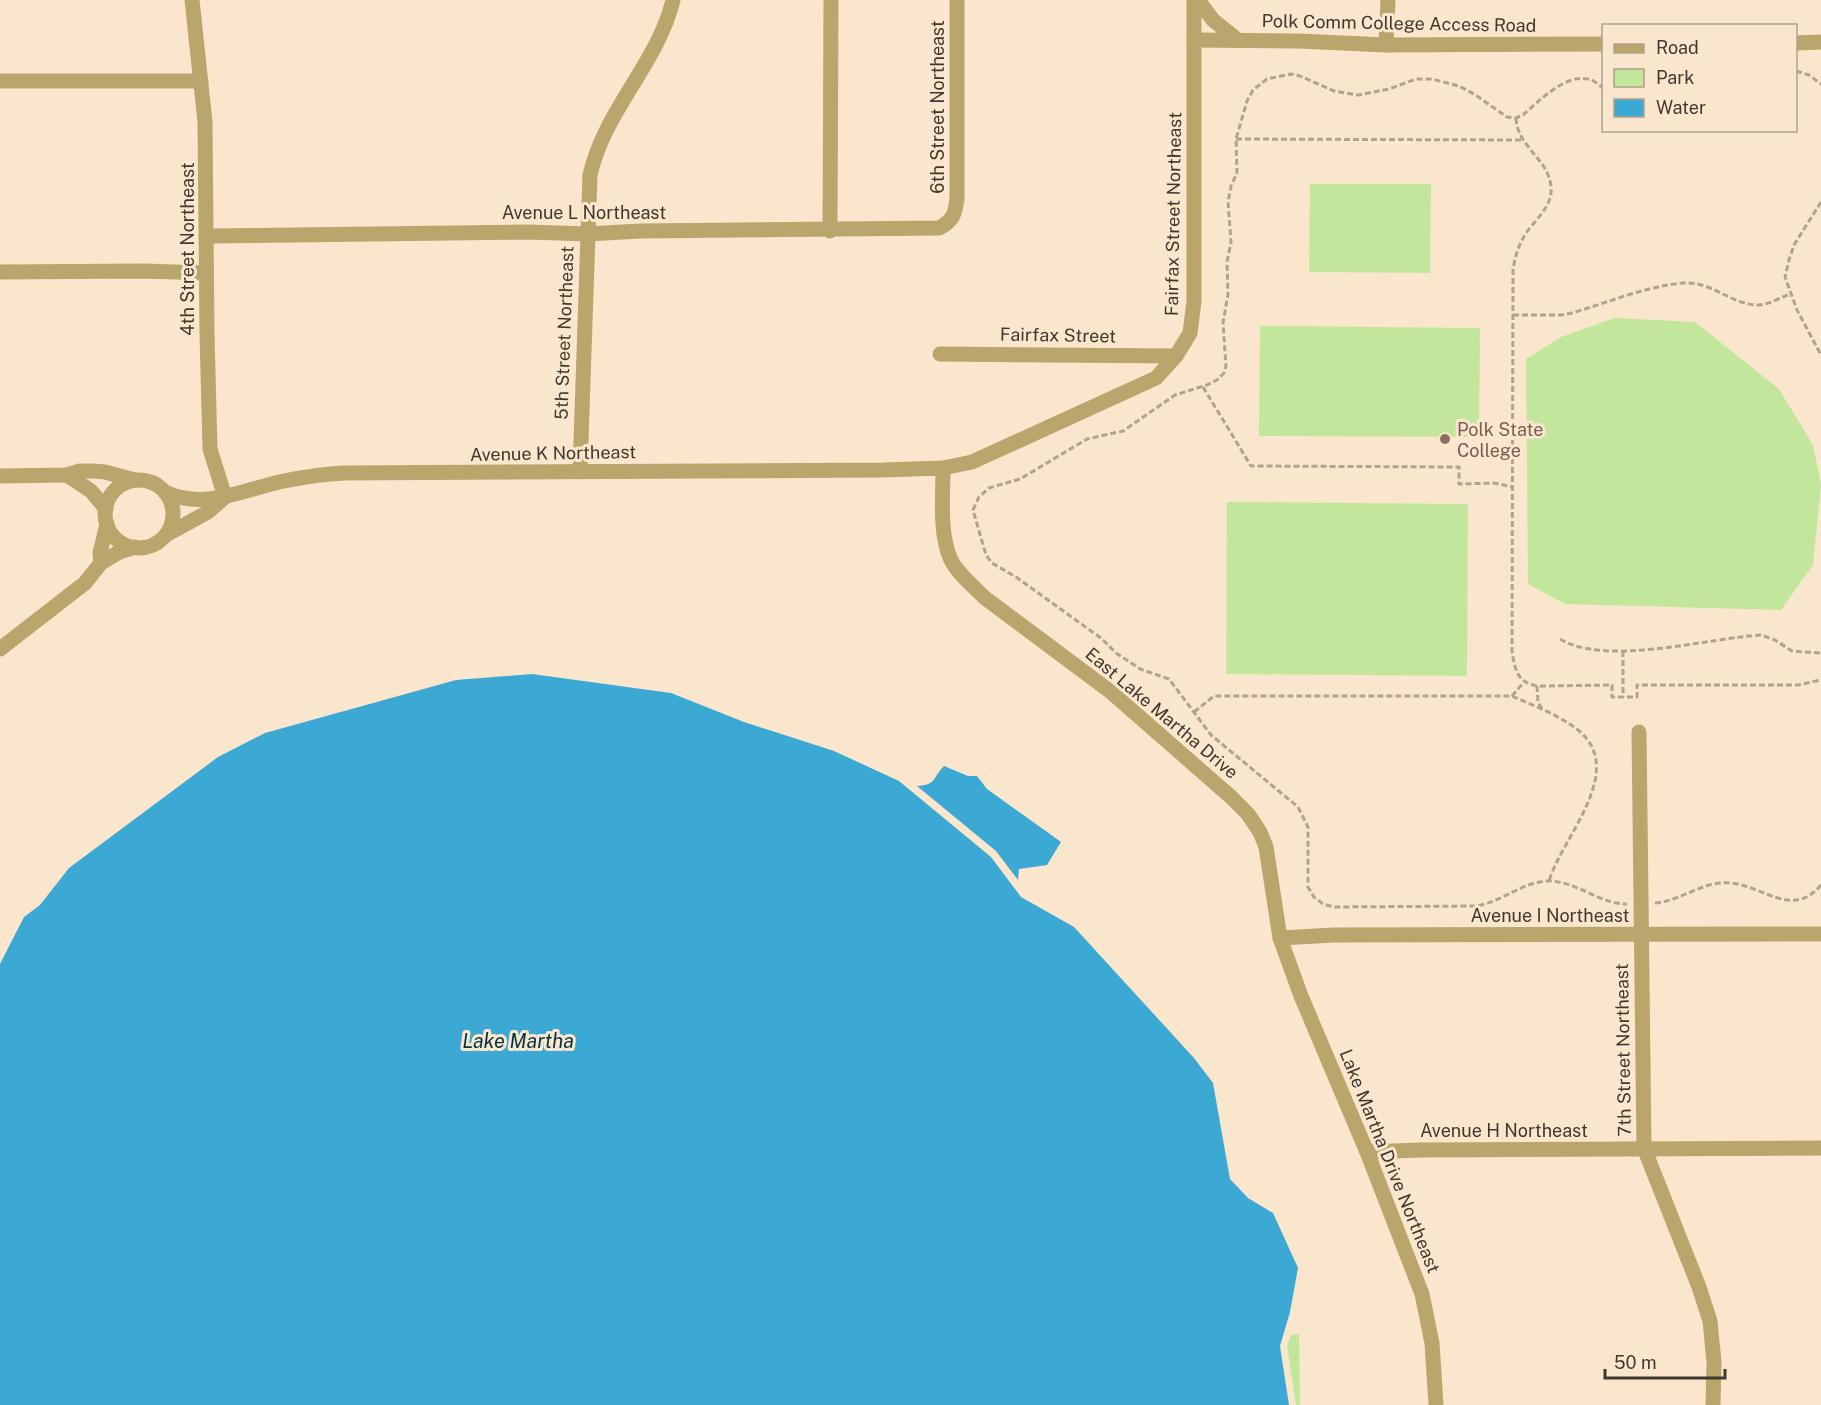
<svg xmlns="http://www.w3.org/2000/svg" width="1821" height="1405" viewBox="0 0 1821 1405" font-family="'Public Sans',sans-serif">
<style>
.green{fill:#c3e69d}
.water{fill:#3ca8d4}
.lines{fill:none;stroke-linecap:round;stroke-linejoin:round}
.path{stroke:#b2a28f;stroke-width:3;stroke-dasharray:6 3;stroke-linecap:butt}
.minor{stroke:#baa66d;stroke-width:15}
.education-dot{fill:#8d6e63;stroke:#fae6cd;stroke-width:2}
.labels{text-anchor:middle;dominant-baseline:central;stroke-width:6;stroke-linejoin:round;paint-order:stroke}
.street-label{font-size:18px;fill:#40382e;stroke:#fae6cd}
.education-label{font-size:18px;fill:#785e54;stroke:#fae6cd;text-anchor:start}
.water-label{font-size:20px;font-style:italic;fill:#033446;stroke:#fae6cd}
</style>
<rect width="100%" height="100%" fill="#fae6cd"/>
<g class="green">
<path d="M 1310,184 L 1431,184 L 1430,273 L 1309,272 Z"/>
<path d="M 1615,318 L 1695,322 L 1779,389 L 1813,445 L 1821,485 L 1813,565 L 1781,610 L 1565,604 L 1528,584 L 1526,359 L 1561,337 Z"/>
<path d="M 1260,326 L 1480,328 L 1479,437 L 1259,436 Z"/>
<path d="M 1227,502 L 1468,504 L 1467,676 L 1226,674 Z"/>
<path d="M 1299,1334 L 1300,1405 L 1296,1405 L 1287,1346 L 1291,1335 Z"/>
</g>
<g class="water">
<path d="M 532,674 L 671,693 L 744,722 L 834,751 L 899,781 L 991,857 L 1021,897 L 1074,927 L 1194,1058 L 1213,1083 L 1230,1179 L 1248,1198 L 1273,1213 L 1298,1268 L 1290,1312 L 1280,1346 L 1289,1405 L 0,1405 L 0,964 L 24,917 L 40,905 L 69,868 L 218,757 L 265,733 L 456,680 Z"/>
<path d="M 944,766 L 968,776 L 977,776 L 987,789 L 1061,842 L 1047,865 L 1019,869 L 1018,880 L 996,851 L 917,786 C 937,785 932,778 944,766 Z"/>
</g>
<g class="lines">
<g class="path">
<path d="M 1796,71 L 1809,75 L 1821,84"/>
<path d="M 1604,89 C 1599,85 1594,80 1588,79 C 1565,74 1539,101 1523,115 L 1516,118 L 1507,117 L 1474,94 L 1459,86 L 1432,79 L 1416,79 L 1389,89 L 1358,95 L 1334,91 L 1300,76 L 1291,74 L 1267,79 L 1253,90 L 1247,101 L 1236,139 L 1237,173 L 1231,186 L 1228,202 L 1231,242 L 1227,262 L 1228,294 L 1223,323 L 1226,366 L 1224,373 L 1217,380 L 1207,385 L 1175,395 L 1123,431 L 1087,439 L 1020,479 L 989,488 L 979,497 L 973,510 L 986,555 L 992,563 L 1016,577 L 1101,638 L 1116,653 L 1140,669 L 1169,679 L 1211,735 L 1298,807 L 1308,827 L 1308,887 L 1314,897 L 1323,904 L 1334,907 L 1476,906 C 1503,902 1524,880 1551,881 C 1579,883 1600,904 1627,904"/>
<path d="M 1516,118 C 1517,147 1549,159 1551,187 C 1553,207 1534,220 1525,235 C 1518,246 1515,257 1513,270 L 1512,651 C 1515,670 1517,684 1540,686 L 1612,685 L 1612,697 L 1637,697 L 1637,685 L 1798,685 L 1821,680"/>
<path d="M 1236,139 L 1522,140"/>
<path d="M 1821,202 L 1794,245 L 1789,260 L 1785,277 L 1797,310 L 1821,355"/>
<path d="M 1513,315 L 1561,315 L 1572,313 C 1606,303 1650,285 1684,283 C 1710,281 1730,303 1755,305 C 1767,306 1779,298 1790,294"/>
<path d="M 1203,387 L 1251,466 L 1459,467 L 1459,484 L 1494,483 L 1513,487"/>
<path d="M 1560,639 C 1606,667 1708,638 1761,635 L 1775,640 L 1792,651 L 1821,653"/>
<path d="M 1623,651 L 1623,697"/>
<path d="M 1537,686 L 1538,702 L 1542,709"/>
<path d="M 1512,696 L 1524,682"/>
<path d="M 1194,712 L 1214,696 L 1512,696 C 1534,706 1559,715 1578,730 C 1628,771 1562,837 1549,881"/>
<path d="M 1655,903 C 1682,901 1703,880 1731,883 C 1763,886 1793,919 1821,885"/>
</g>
<g class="minor">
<path d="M 192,0 L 205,122 L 207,334 L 210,449 L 225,497"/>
<path d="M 1198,0 L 1213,20 L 1238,40"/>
<path d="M 1194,40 L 1299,41 L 1386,45 L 1604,44"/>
<path d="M 1796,43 L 1821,42"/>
<path d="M 1386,45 L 1388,0"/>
<path d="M 0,81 L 201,81"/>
<path d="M 830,231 L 831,0"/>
<path d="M 206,236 L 529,232 L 587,234 L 641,231 L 939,228 C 953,221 955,214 957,199 L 957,0"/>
<path d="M 0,272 L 144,271 L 206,273"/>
<path d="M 940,354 L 1176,356"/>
<path d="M 943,468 C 943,495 939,535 951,560 C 958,574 974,587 985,598 L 1111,692 L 1231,797 L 1248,814 L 1260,832 L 1266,847 L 1280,938 L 1301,996 L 1367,1152 L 1422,1294 L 1432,1343 L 1436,1405"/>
<path d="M 580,471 L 590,175 C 604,111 658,63 673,0"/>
<path d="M 67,475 L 91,491 L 106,509"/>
<path d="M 0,476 L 67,475 L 80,471 L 93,471 L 105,472 L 135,480"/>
<circle cx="139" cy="514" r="34"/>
<path d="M 167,493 C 206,510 245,489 284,481 C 304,477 324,474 344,473 L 883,470 L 943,468 L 972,462 L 1156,378 L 1176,356 L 1190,333 L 1194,301 L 1194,0"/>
<path d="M 166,535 L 208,512 L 225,497"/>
<path d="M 101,563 L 100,553 L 107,524"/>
<path d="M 0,649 L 85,583 L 101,563 L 119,552 L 135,547"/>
<path d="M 1639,732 L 1644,1148 L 1699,1287 L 1710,1321 L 1714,1362 L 1713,1405"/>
<path d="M 1280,938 L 1334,935 L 1821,934"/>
<path d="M 1367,1152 L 1420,1150 L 1821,1148"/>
</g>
</g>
<circle class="education-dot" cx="1445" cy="439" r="6"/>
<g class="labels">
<g class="street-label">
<text transform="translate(1399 23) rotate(1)">Polk Comm College Access Road</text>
<text transform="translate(937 107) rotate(-90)">6th Street Northeast</text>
<text x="584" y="212">Avenue L Northeast</text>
<text transform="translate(1173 214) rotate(-89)">Fairfax Street Northeast</text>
<text transform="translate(187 249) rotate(-90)">4th Street Northeast</text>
<text transform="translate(564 333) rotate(-88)">5th Street Northeast</text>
<text transform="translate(1058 335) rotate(1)">Fairfax Street</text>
<text transform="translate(553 453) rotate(-1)">Avenue K Northeast</text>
<text transform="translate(1162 713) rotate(40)">East Lake Martha Drive</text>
<text x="1550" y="915">Avenue I Northeast</text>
<text transform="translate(1623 1050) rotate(-91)">7th Street Northeast</text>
<text x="1504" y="1130">Avenue H Northeast</text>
<text transform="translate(1390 1161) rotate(68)">Lake Martha Drive Northeast</text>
</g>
<g class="education-label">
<text x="1457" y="429">Polk State<tspan x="1457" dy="21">College</tspan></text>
</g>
<g class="water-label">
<text x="518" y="1041">Lake Martha</text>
</g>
</g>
<rect x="1602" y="24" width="195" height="108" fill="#fae6cd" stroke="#b0a08d" stroke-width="1.5"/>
<rect x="1614" y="44" width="30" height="9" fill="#baa66d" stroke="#b0a08d" stroke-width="1.5"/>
<text x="1656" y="54" font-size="18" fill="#40382e">Road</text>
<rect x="1614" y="69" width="30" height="18" fill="#c3e69d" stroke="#b0a08d" stroke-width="1.5"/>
<text x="1656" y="84" font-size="18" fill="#40382e">Park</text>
<rect x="1614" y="99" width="30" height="18" fill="#3ca8d4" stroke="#b0a08d" stroke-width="1.5"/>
<text x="1656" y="114" font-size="18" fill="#40382e">Water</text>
<path d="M1605 1369v9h120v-9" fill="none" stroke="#40382e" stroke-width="3"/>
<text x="1614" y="1369" font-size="18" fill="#40382e" stroke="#fae6cd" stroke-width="4.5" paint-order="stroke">50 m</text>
</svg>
